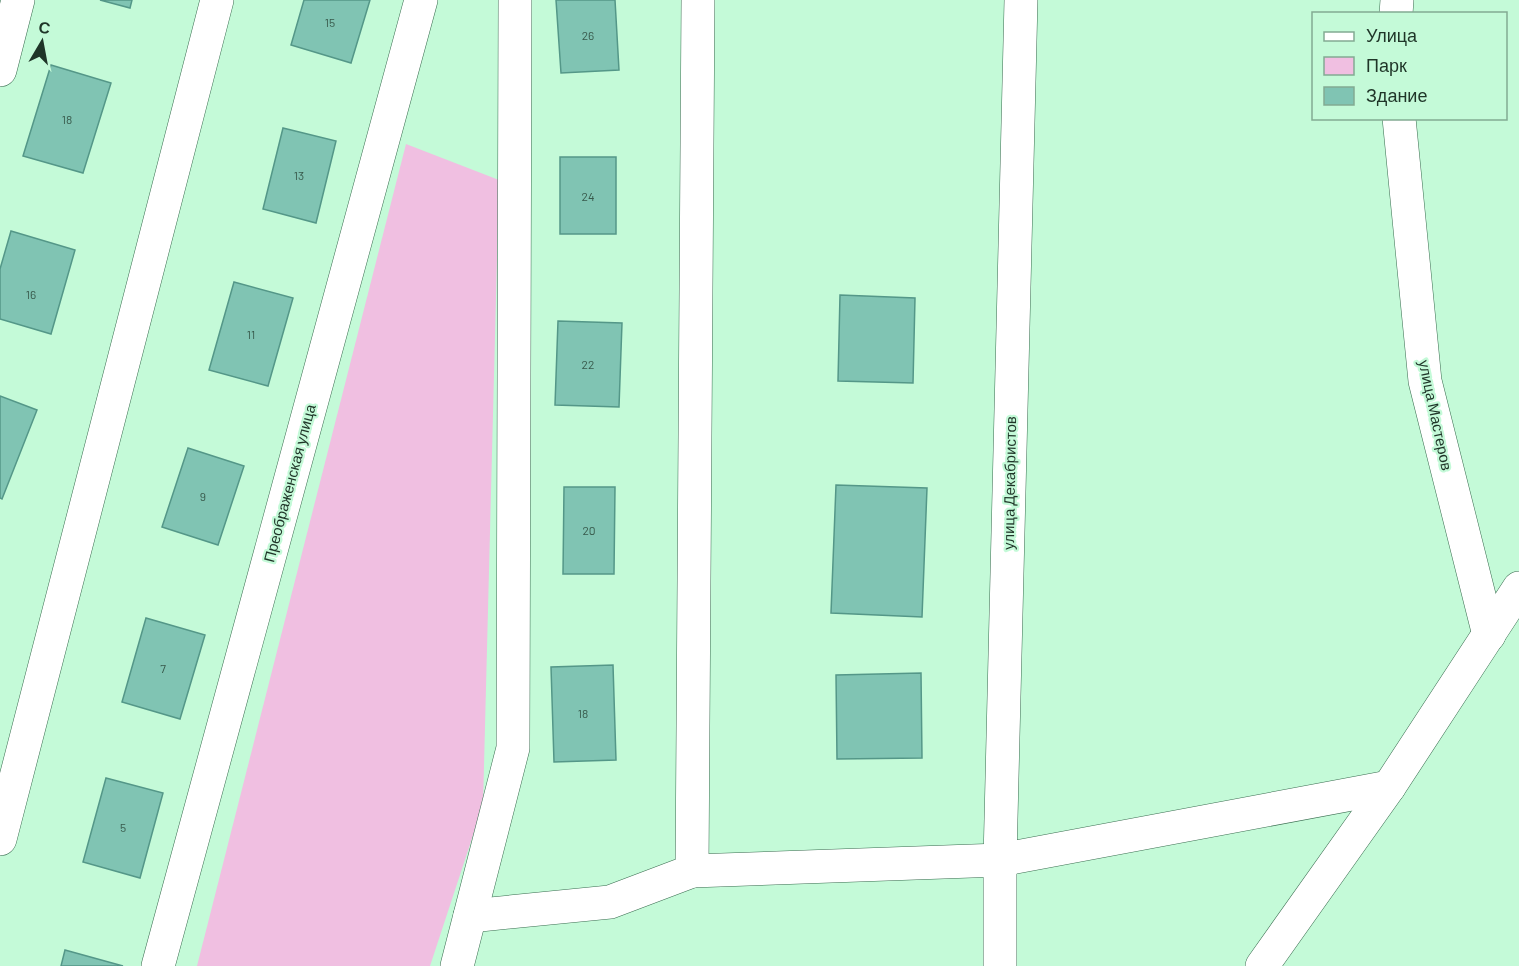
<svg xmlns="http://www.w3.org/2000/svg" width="1519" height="966" viewBox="0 0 1519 966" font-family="Barlow,sans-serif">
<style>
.green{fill:#f0bfe1}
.building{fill:#80c4b3;stroke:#549788;stroke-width:1.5}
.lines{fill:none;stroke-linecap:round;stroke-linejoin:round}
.minor-casing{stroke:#3a6d50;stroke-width:34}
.minor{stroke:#fff;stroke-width:33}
.labels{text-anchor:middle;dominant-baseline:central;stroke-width:4.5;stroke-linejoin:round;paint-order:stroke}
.number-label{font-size:12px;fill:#37594b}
.street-label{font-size:15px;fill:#1f3528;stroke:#c4fad8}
</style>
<rect width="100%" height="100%" fill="#c4fad8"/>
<path class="green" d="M 406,144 L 499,180 L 483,805 L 430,966 L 197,966 Z"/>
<g class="building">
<path d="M 100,0 L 132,0 L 130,8 Z"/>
<path d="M 304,0 L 370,0 L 351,63 L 291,45 Z"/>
<path d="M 556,0 L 615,0 L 619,70 L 561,73 Z"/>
<path d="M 51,65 L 111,83 L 83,173 L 23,156 Z"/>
<path d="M 283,128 L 336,141 L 316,223 L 263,209 Z"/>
<rect x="560" y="157" width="56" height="77"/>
<path d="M 11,231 L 75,250 L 51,334 L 0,319 L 0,269 Z"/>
<path d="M 234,282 L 293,298 L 268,386 L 209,370 Z"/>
<path d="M 840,295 L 915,298 L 913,383 L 838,381 Z"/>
<path d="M 558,321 L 622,323 L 619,407 L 555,405 Z"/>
<path d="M 0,396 L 37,410 L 2,499 L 0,498 Z"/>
<path d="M 188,448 L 244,466 L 218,545 L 162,527 Z"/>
<path d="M 836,485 L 927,488 L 922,617 L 831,613 Z"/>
<path d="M 564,487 L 615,487 L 614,574 L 563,574 Z"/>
<path d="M 146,618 L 205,635 L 180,719 L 122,702 Z"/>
<path d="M 613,665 L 616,760 L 554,762 L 551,667 Z"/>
<path d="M 921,673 L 922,758 L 837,759 L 836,675 Z"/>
<path d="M 106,778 L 163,793 L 140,878 L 83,862 Z"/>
<path d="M 65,950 L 123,966 L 61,966 Z"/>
</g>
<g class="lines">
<defs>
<g id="minor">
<path d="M 1396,14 L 1397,0"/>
<path d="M 0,70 L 18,0"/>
<path d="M 1399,118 L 1425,381 L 1489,635"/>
<path d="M 0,839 L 217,0"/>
<path d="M 692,871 L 1000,860 L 1389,787"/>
<path d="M 470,916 L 610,902 L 692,871 L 698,0"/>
<path d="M 158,966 L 421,0"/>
<path d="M 457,966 L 513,748 L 515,0"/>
<path d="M 1000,966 L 1000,860 L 1021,0"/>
<path d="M 1262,966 L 1389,787 L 1519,588"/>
</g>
</defs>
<use href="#minor" class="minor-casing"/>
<use href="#minor" class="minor"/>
</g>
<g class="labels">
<g class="number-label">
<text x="330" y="22">15</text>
<text x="588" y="35">26</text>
<text x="67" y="119">18</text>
<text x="299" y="175">13</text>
<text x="588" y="196">24</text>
<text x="31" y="294">16</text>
<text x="251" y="334">11</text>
<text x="588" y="364">22</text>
<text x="203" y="496">9</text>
<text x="589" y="530">20</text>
<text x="163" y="668">7</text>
<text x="583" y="713">18</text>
<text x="123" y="827">5</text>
</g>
<g class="street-label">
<text transform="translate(1436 415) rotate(78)">улица Мастеров</text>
<text transform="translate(289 483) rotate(-75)">Преображенская улица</text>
<text transform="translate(1009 483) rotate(-89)">улица Декабристов</text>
</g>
</g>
<rect x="1312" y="12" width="195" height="108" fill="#c4fad8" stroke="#82ab92" stroke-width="1.5"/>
<rect x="1324" y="32" width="30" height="9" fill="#ffffff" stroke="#82ab92" stroke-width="1.5"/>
<text x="1366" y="42" font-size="18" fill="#1f3528">Улица</text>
<rect x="1324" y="57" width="30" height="18" fill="#f0bfe1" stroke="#82ab92" stroke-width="1.5"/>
<text x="1366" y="72" font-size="18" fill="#1f3528">Парк</text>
<rect x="1324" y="87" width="30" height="18" fill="#80c4b3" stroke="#82ab92" stroke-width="1.5"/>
<text x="1366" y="102" font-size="18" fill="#1f3528">Здание</text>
<g transform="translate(42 42) rotate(10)" stroke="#c4fad8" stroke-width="4.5" paint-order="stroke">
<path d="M0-4.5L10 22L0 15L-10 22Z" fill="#1f3528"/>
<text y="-9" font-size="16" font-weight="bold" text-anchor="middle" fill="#1f3528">С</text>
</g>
</svg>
